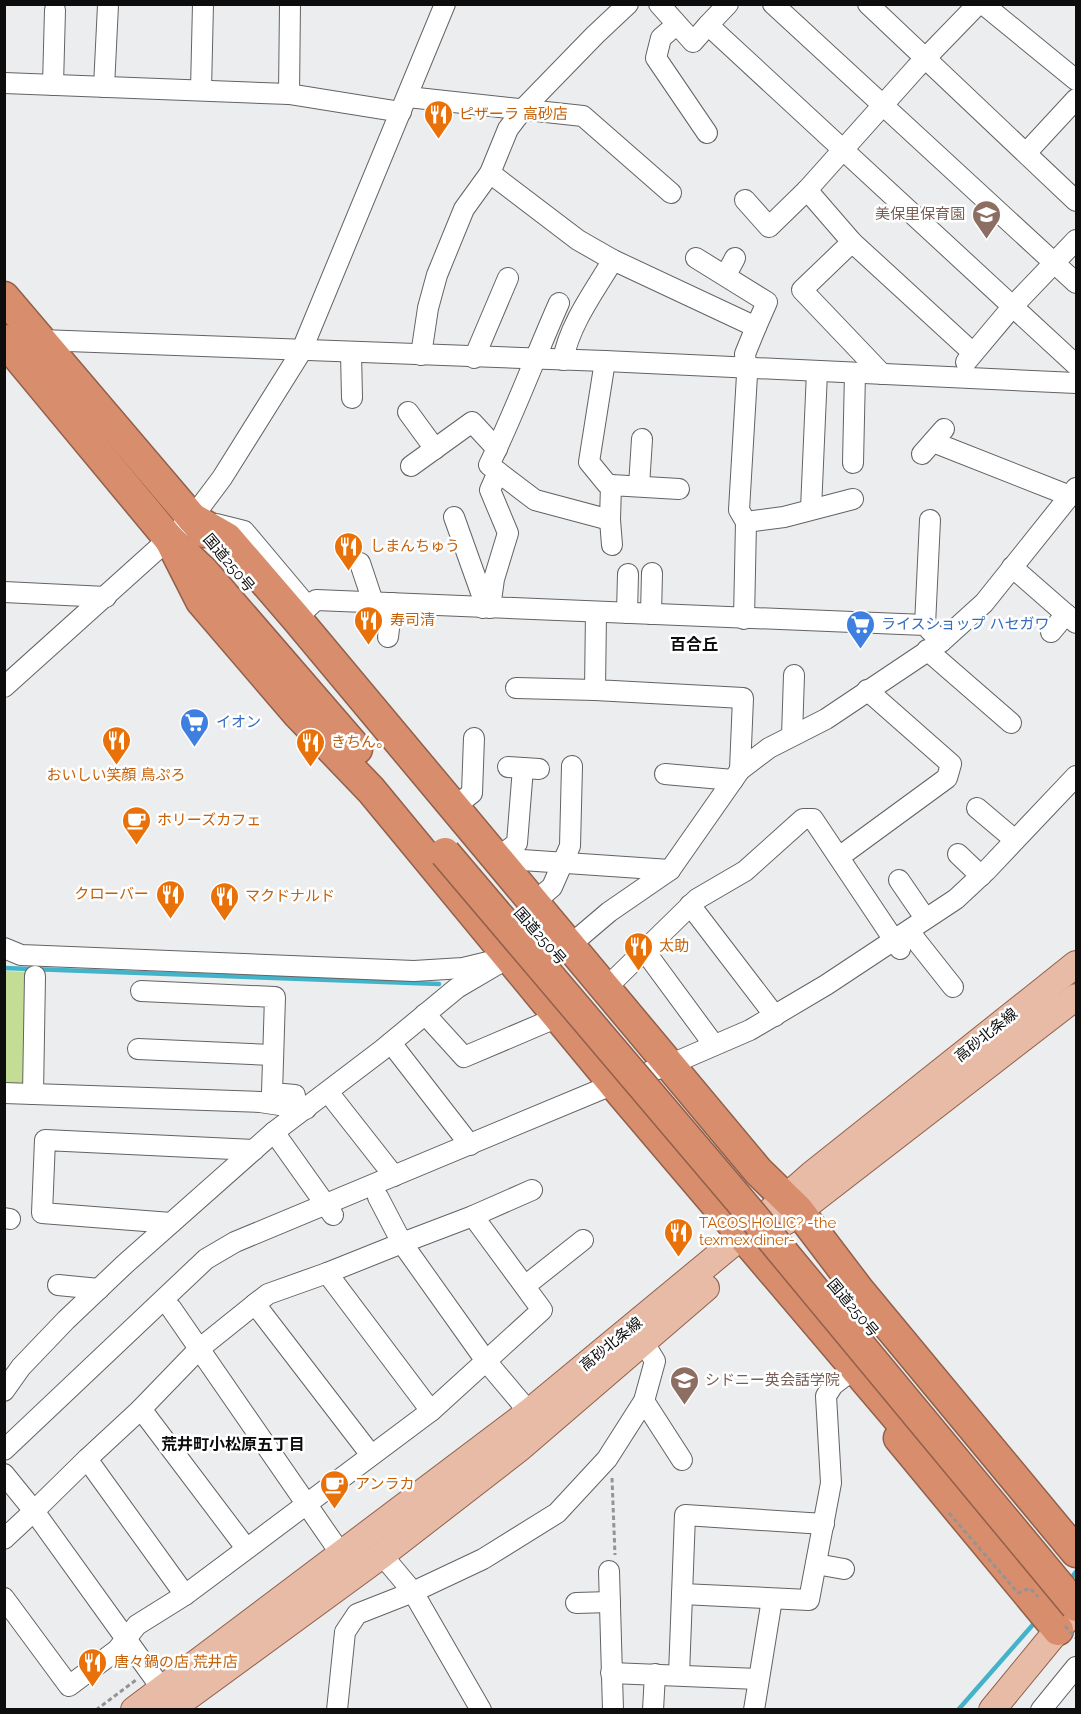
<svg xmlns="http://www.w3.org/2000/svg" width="1081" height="1714" viewBox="0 0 1081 1714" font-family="Raleway,'Noto Sans JP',sans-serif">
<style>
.green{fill:#c3dd95}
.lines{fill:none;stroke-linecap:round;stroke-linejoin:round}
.stream{stroke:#42b3c8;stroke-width:4.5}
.minor-casing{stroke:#636365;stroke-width:22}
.major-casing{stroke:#91604b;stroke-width:28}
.highway-casing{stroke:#91604b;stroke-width:33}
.path{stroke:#949495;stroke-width:3;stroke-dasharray:4.5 3;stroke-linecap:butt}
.minor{stroke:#fff;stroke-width:20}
.major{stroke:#e8bba7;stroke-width:26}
.highway{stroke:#d88d6c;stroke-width:30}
.highway-bridge-casing{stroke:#91604b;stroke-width:33;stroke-linecap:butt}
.path-bridge{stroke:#949495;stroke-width:3;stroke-dasharray:4.5 3;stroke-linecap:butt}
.highway-bridge{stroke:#d88d6c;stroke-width:30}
.labels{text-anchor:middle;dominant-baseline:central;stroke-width:5;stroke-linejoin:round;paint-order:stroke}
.food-label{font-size:15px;fill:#c56008;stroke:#fff;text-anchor:start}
.education-label{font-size:15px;fill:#785e54;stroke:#fff;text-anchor:end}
.street-label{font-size:15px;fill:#0d0d0e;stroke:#fff}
.shop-label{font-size:15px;fill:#366cbe;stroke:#fff;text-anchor:start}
.neighbourhood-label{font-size:16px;font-weight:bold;fill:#0d0d0e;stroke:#fff}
</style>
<rect width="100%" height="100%" fill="#ecedee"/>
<path class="green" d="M 5,971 L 33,972 L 28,1090 L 5,1089 Z"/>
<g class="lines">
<g class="stream">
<path d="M 4,968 L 439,984"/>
<path d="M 1069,1581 L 1076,1572"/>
<path d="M 958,1710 L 1037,1620"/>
</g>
<defs>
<g id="minor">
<path d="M 659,4 L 693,42 L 708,25 L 1076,365"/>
<path d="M 773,4 L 1076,283"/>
<path d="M 868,4 L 1076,201"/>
<path d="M 983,4 L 1076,80"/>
<path d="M 676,25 L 661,38 L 656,58 L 707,133"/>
<path d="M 708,25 L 728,4"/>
<path d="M 4,83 L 289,94 L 401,112"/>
<path d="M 53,85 L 55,10"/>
<path d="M 104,87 L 108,5"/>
<path d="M 201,90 L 203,4"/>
<path d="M 289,94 L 290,4"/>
<path d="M 408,97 L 583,116 L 671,193"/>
<path d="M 1027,152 L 1076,99"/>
<path d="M 490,173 L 578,240 L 613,260 L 756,327 L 745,354 L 747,375 L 739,510 L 746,522 L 744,619"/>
<path d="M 745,200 L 769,227 L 807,190"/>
<path d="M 852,242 L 802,290 L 882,374"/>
<path d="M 696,258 L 767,302 L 756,327"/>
<path d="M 726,275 L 735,258"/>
<path d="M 559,303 C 535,357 515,412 489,465 L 535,500 L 610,520 L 612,545"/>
<path d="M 41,340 L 605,361 L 1076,383"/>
<path d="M 351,353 L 352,398"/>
<path d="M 973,353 L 852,242 L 807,190 L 916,68 L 978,4"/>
<path d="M 421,355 L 428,308 L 437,275 L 464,209 L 490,173 L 508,129 L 524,108 L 595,35 L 628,4"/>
<path d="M 474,358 L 508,278"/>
<path d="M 563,360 C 569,325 595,290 613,260"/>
<path d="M 605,361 L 589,462 L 607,484 L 611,485"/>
<path d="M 966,362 L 1013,306 L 1076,240"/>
<path d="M 408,412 L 435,449"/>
<path d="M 933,442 L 1070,496"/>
<path d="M 922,454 L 944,429"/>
<path d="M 853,463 L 855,373"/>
<path d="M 411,466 L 472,422 L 497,449"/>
<path d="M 639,486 L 642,439"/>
<path d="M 811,509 L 817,372"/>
<path d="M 454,517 L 484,601 L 483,608"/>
<path d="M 610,520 L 611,485 L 679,489"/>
<path d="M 746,522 L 784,517 L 853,499"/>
<path d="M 216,524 L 244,531 L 308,607"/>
<path d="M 360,563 L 373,602"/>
<path d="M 1012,567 L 1076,623"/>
<path d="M 4,592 L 106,597"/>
<path d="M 490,608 L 494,579 L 508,533 L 490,490 L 498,472"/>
<path d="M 596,612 L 595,690 L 743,698 L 740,770"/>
<path d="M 627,613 L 628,574"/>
<path d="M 651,614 L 652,573"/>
<path d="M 296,618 L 316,600 L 925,625 L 941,642"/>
<path d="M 925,625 L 930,520"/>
<path d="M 1051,632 L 1066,614"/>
<path d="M 388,637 L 392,603"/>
<path d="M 927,650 L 1011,723"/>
<path d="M 4,687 L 192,518 L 222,478 L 301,352 L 445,4"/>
<path d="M 516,688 L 595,690"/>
<path d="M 792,736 L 794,675"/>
<path d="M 508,767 L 539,769"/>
<path d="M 665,774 L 733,780"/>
<path d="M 453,808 L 472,793 L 474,738"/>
<path d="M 977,808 L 1015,840"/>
<path d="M 958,854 L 981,876"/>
<path d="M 839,857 L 947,778 L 951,764 L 867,690"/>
<path d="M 496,859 L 517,843 L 523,768"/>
<path d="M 507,871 L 522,860 L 670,870"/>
<path d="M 899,880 L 925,918"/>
<path d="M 533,903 L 552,887 L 570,846 L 572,766"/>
<path d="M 690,905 L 775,1016"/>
<path d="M 915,939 L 953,987"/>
<path d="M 569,946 L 609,912 L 670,870 L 740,770 L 769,748 L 826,719 L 941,642 L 984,603 L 1076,488"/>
<path d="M 4,948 L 21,955 L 414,971 L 463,968 L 488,962"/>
<path d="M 644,950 L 714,1045"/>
<path d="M 605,989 L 697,899 L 745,871 L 803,819 L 813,819 L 900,949"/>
<path d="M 141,991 L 275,997 L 272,1093 L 295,1095"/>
<path d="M 425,1014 L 464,1057 L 558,1017"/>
<path d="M 391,1043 L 470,1145"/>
<path d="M 138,1049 L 273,1055"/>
<path d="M 328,1092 L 394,1176"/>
<path d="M 4,1093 L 260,1102 L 306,1109"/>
<path d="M 33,1094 L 35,976"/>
<path d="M 274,1132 L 333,1215"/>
<path d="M 473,1216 L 532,1190"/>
<path d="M 4,1218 L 10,1219"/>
<path d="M 171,1223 L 42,1213 L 45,1140 L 254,1150"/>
<path d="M 327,1273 L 268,1294 L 255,1304 L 371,1455"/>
<path d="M 58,1285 L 99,1289"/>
<path d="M 525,1286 L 583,1240"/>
<path d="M 171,1308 L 341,1554"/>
<path d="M 4,1391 L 21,1367 L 66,1320 L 125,1264 L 274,1132 L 382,1050 L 457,988 L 508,958"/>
<path d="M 644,1401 L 682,1460"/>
<path d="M 141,1409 L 87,1459 L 185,1595"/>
<path d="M 431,1411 L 327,1273 L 402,1243 L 486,1361 L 529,1412"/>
<path d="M 4,1450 L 206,1259 L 235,1242 L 614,1084 L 669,1065 L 750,1030 L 826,985 L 956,899 L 986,871 L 1076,776"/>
<path d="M 87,1459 L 34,1511 L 170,1700"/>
<path d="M 4,1474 L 34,1511 L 4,1539"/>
<path d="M 246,1548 L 141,1409 L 199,1349 L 255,1304"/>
<path d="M 382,1555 L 413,1592 L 481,1710"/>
<path d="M 816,1564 L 844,1569"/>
<path d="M 609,1571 L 613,1710"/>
<path d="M 682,1594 L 809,1600 L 831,1483 L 826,1396 L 833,1385 L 846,1375"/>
<path d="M 4,1598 L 69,1686 L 117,1650 L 137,1625 L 185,1595 L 431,1411 L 542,1310 L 473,1216 L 402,1243 L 378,1197"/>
<path d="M 576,1603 L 610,1602"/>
<path d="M 611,1673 L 758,1679"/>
<path d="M 679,1675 L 685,1515 L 824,1524"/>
<path d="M 337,1710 L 345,1632 L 357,1614 L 413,1592 L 483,1559 L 557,1513 L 607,1459 L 644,1401 L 655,1361 L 644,1343"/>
<path d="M 653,1710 L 655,1674"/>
<path d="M 754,1710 L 772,1599"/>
<path d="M 1041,1710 L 1076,1667"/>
</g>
<g id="major">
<path d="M 785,1222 L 1076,997"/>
<path d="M 134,1710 L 529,1412 L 743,1235 L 811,1175 L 1076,964"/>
<path d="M 170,1710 L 382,1555 L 520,1448 L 706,1288"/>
<path d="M 992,1710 L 1070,1615"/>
</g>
<g id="highway">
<path d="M 4,297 L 204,532"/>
<path d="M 4,340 L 170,540 L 204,572 L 357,749"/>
<path d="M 192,518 L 227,538 L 296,618 L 758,1171 L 798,1210 L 858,1289 L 1076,1552"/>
<path d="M 170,540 L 201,601 L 297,713 L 371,790 L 622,1094 L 923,1448"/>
<path d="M 899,1438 L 1058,1630"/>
</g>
</defs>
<use href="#minor" class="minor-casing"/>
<use href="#major" class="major-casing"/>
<use href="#highway" class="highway-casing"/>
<g class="path">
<path d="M 612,1478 L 615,1555"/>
<path d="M 96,1710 L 136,1680"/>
</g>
<use href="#minor" class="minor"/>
<use href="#major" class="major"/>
<use href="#highway" class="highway"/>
<defs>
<path id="highway-bridge" d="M 445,853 L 747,1209 L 1076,1606"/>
</defs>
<use href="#highway-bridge" class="highway-bridge-casing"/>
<g class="path-bridge">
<path d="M 949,1513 L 1018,1593 L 1030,1588 L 1038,1597"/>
<path d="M 1065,1626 L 1076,1638"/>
</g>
<use href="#highway-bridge" class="highway-bridge"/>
</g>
<defs>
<symbol id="restaurant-pin" viewBox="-11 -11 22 30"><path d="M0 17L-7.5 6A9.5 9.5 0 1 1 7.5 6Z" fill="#e8710a" stroke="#fff"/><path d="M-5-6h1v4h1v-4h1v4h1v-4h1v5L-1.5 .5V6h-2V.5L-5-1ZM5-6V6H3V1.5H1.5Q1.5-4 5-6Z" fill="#fff"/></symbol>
<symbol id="school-pin" viewBox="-11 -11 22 30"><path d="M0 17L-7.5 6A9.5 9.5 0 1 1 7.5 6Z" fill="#8d6e63" stroke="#fff"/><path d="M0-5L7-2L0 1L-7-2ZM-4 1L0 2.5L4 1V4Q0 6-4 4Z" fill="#fff"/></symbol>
<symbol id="supermarket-pin" viewBox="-11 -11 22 30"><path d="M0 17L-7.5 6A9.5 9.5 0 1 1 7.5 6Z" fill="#3f7fe0" stroke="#fff"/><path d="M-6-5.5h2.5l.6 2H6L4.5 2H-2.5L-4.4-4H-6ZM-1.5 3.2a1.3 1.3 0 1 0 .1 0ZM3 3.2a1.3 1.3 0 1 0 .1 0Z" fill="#fff"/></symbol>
<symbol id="cafe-pin" viewBox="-11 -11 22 30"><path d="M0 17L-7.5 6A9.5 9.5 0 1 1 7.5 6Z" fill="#e8710a" stroke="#fff"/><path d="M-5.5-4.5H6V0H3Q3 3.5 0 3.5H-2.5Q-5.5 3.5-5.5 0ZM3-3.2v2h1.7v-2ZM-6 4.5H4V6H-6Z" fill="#fff"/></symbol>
</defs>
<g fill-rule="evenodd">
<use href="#restaurant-pin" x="422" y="98" width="33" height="45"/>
<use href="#school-pin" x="970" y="198" width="33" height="45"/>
<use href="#restaurant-pin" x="332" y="530" width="33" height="45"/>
<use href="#restaurant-pin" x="352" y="604" width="33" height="45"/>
<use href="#supermarket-pin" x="844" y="608" width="33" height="45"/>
<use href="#supermarket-pin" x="178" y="706" width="33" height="45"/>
<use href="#restaurant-pin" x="100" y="724" width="33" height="45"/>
<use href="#restaurant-pin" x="294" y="726" width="33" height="45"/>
<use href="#cafe-pin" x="120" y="804" width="33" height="45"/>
<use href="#restaurant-pin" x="154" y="878" width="33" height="45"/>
<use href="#restaurant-pin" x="208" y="880" width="33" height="45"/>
<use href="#restaurant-pin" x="622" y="930" width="33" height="45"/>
<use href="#restaurant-pin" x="662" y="1216" width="33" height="45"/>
<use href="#school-pin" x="668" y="1364" width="33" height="45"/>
<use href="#cafe-pin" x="318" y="1468" width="33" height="45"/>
<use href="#restaurant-pin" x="76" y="1646" width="33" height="45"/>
</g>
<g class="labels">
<g class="food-label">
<text x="459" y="114">ピザーラ 高砂店</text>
<text x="370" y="546">しまんちゅう</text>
<text x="390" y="620">寿司清</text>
<text x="331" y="742">きちん。</text>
<text x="116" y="775" text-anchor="middle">おいしい笑顔 鳥ぷろ</text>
<text x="157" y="820">ホリーズカフェ</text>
<text x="149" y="894" text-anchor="end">クローバー</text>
<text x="245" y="896">マクドナルド</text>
<text x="659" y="946">太助</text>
<text x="699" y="1223">TACOS HOLIC? -the<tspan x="699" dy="17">texmex diner-</tspan></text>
<text x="355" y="1484">アンラカ</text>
<text x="114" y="1662">唐々鍋の店 荒井店</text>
</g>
<g class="education-label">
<text x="965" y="214">美保里保育園</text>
<text x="705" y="1380" text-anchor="start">シドニー英会話学院</text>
</g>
<g class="street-label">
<text transform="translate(229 563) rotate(50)">国道250号</text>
<text transform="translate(540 936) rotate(49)">国道250号</text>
<text transform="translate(986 1035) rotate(-39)">高砂北条線</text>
<text transform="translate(853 1308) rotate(50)">国道250号</text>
<text transform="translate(611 1344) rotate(-39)">高砂北条線</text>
</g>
<g class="shop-label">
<text x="881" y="624">ライスショップ ハセガワ</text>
<text x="216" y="722">イオン</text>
</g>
<g class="neighbourhood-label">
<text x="694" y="644">百合丘</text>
<text x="233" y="1444">荒井町小松原五丁目</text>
</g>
</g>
<rect width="1081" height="1714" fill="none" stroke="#0d0d0e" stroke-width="12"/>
</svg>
